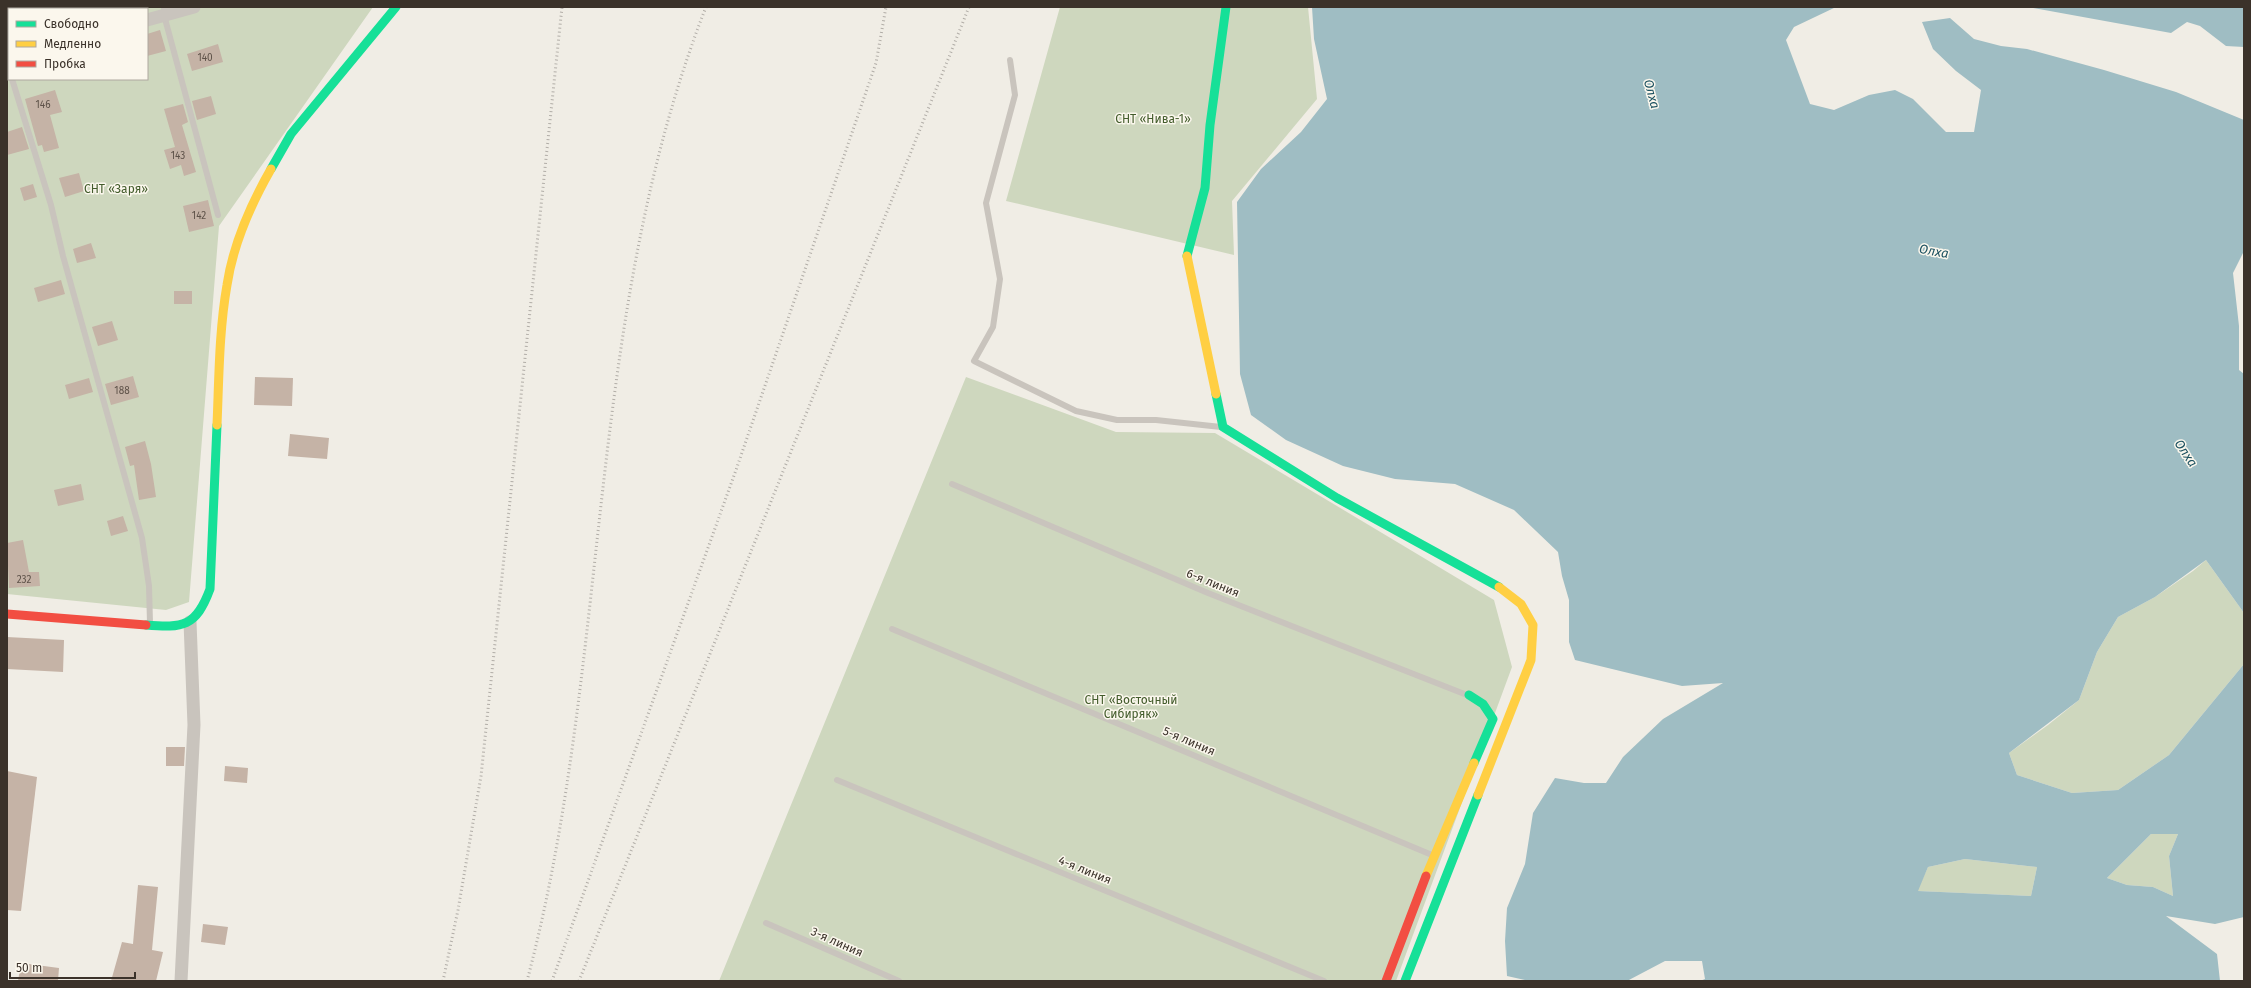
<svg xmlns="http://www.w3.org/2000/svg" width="2251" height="988" viewBox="0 0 2251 988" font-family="'Fira Sans',sans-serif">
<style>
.green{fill:#ced7be;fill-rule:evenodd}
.water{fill:#9fbdc3;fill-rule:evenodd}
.building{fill:#c5b3a6}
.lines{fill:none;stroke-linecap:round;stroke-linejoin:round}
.lane{stroke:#c9c4bd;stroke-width:6}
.street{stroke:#c9c4bd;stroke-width:13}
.fast{stroke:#16e098;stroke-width:9}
.slow{stroke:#ffcf43;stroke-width:9}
.jam{stroke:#f24e42;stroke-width:9}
.rail{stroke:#b1ada7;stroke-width:3;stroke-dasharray:1 3;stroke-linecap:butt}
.labels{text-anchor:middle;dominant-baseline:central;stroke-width:3;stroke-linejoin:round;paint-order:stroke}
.number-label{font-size:10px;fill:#5e5249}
.park-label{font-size:12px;fill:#435c2c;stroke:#fbf7ed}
.street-label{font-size:12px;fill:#3b322a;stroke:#fbf7ed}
.water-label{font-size:13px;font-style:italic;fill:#1c5160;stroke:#fbf7ed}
</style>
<rect width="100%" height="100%" fill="#f0ede5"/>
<g class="green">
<path d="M 7,7 L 373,7 L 219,226 L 189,602 L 166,610 L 7,594 ZM 9,9 L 147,9 L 147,79 L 9,79 Z"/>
<path d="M 1060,7 L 1308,7 L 1317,99 L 1232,201 L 1234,255 L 1006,201 Z"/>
<path d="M 966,377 L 1116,432 L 1215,433 L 1494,600 L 1512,667 L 1396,981 L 719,981 Z"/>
<path d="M 2206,560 L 2244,613 L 2244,664 L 2169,755 L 2118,790 L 2072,793 L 2017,775 L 2009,753 L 2048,725 L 2079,700 L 2097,652 L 2118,617 L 2155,597 L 2193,571 Z"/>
<path d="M 2151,834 L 2178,834 L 2169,856 L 2173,896 L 2153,887 L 2127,885 L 2107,878 Z"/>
<path d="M 1965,859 L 2037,867 L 2031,896 L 1917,891 L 1928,867 Z"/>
</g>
<g class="water">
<path d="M 1312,7 L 1836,7 L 1794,27 L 1786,40 L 1810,104 L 1834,110 L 1869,95 L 1895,90 L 1913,99 L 1946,132 L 1974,132 L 1981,90 L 1956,71 L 1933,49 L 1922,22 L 1950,18 L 1974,39 L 2001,46 L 2027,49 L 2104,70 L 2176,92 L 2244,120 L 2244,251 L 2233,273 L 2239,326 L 2239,370 L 2244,374 L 2244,613 L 2206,560 L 2155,597 L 2118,617 L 2097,652 L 2079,700 L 2009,753 L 2017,775 L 2072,793 L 2118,790 L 2169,755 L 2244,664 L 2244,917 L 2215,924 L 2166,916 L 2217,954 L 2220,981 L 1700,981 L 1705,979 L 1702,961 L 1665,961 L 1627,981 L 1530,981 L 1507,976 L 1505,941 L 1507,908 L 1525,864 L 1533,813 L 1555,778 L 1584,783 L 1606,783 L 1623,757 L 1663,719 L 1723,683 L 1682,686 L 1575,660 L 1569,642 L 1569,600 L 1562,576 L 1558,552 L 1514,510 L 1455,484 L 1395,479 L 1343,466 L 1286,440 L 1251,415 L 1240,374 L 1237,202 L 1261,169 L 1301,132 L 1327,99 L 1314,39 ZM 2151,834 L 2178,834 L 2169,856 L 2173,896 L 2153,887 L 2127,885 L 2107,878 ZM 1965,859 L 2037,867 L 2031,896 L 1918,891 L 1928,867 Z"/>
<path d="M 2028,7 L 2244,7 L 2244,47 L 2226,46 L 2200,26 L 2187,22 L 2171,33 Z"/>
</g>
<g class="building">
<path d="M 160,30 L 166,51 L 147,56 L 147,34 Z"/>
<path d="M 218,44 L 223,62 L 192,71 L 187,54 Z"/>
<path d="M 55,90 L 62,112 L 50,115 L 59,148 L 44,152 L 42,145 L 38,146 L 25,99 Z"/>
<path d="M 211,96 L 216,114 L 197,120 L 192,101 Z"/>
<path d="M 183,104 L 188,122 L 182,125 L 196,172 L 184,176 L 181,165 L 170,169 L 164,150 L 175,147 L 164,109 Z"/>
<path d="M 22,127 L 29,149 L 7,155 L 7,132 Z"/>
<path d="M 79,173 L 84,191 L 65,197 L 59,178 Z"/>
<path d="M 33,184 L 37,197 L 24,201 L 20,188 Z"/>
<path d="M 208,200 L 214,226 L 189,232 L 183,206 Z"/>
<path d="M 91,243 L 96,258 L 77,263 L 73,249 Z"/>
<path d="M 61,280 L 65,294 L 38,302 L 34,288 Z"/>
<rect x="174" y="291" width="18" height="13"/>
<path d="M 112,321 L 118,340 L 98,346 L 92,327 Z"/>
<path d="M 133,376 L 139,397 L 111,405 L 105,384 Z"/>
<path d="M 255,377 L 293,378 L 292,406 L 254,405 Z"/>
<path d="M 89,378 L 93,392 L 69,399 L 65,385 Z"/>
<path d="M 290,434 L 329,438 L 327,459 L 288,456 Z"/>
<path d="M 145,441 L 151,464 L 156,497 L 139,500 L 134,465 L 130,466 L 125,447 Z"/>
<path d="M 81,484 L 84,500 L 58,506 L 54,490 Z"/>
<path d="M 123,516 L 128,531 L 111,536 L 107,521 Z"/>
<path d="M 23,540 L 29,572 L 39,572 L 40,586 L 9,588 L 7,543 Z"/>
<path d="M 7,637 L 64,640 L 63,672 L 7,669 Z"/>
<path d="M 166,747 L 185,747 L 184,766 L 166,766 Z"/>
<path d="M 225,766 L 248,768 L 247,783 L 224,781 Z"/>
<path d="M 7,771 L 37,777 L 21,911 L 7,910 Z"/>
<path d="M 138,885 L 158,887 L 152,950 L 163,952 L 156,981 L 111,981 L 122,942 L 133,944 Z"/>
<path d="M 203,924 L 228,927 L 225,945 L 201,942 Z"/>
<path d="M 21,963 L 59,968 L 58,981 L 18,981 Z"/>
</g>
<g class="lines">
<g class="lane">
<path d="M 164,7 L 164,15 L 218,215"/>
<path d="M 1010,60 L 1015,95 L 986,203 L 1000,279 L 993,327 L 974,361 L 1076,411 L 1117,420 L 1156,420 L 1221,427"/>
<path d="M 7,65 L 9,71"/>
<path d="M 12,79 L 51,205 L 63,256 L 142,538 L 149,586 L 150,623"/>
<path d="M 952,484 L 1208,593 L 1467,695"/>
<path d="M 892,629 L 1432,855"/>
<path d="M 837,780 L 1324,981"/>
<path d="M 766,923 L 899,981"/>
</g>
<g class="street">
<path d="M 147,20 L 194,7"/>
<path d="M 7,61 L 9,60"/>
<path d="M 181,981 L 194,725 L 190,622"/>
</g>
<g class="fast">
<path d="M 271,169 L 291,134 L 396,7"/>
<path d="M 1187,256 L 1205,188 L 1210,125 L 1226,7"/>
<path d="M 1216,394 L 1223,427 L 1337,498 L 1499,587"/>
<path d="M 146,625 C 183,628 196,627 210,589 L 217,425"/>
<path d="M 1469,695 L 1483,704 L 1493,719 L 1474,763"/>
<path d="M 1405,981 L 1478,795"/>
</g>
<g class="slow">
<path d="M 1187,256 L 1216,394"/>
<path d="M 217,425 C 219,378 219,331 227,285 C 233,245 251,204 271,169"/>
<path d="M 1478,795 L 1531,660 L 1533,625 L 1521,604 L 1499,587"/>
<path d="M 1426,876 L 1474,763"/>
</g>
<g class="jam">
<path d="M 7,614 L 146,625"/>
<path d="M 1386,981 L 1426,876"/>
</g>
<g class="rail">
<path d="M 443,981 L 458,910 L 481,776 L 562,7"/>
<path d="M 527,981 C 612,661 584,318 706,7"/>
<path d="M 552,981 L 736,470 L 876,63 L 886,7"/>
<path d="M 579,981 L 969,7"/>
</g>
</g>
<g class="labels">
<g class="number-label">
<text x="205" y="58">140</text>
<text x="43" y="105">146</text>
<text x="178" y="156">143</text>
<text x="199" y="216">142</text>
<text x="122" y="391">188</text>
<text x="24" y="580">232</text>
</g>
<g class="park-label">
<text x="1153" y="119">СНТ «Нива-1»</text>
<text x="116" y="189">СНТ «Заря»</text>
<text x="1131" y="700">СНТ «Восточный<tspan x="1131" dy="14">Сибиряк»</tspan></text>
</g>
<g class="street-label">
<text transform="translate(1213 583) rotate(22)">6-я линия</text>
<text transform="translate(1189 741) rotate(23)">5-я линия</text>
<text transform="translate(1085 870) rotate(22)">4-я линия</text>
<text transform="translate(837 942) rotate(24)">3-я линия</text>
</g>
<g class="water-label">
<text transform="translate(1652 94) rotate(75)">Олха</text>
<text transform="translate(1934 251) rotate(10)">Олха</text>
<text transform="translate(2186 453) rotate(56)">Олха</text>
</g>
</g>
<rect width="2251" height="988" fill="none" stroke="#3b322a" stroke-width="16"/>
<rect x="8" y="8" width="140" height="72" fill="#fbf7ed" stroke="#aea89f"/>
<rect x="16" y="21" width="20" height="6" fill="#16e098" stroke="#aea89f"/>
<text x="44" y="28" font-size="12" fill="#3b322a">Свободно</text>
<rect x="16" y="41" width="20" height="6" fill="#ffcf43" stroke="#aea89f"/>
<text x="44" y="48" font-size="12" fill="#3b322a">Медленно</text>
<rect x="16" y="61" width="20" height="6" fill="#f24e42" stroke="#aea89f"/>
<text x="44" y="68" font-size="12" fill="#3b322a">Пробка</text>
<path d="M10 972v6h125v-6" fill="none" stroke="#3b322a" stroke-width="2"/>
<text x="16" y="972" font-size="12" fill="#3b322a" stroke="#fbf7ed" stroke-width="3" paint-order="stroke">50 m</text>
</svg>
